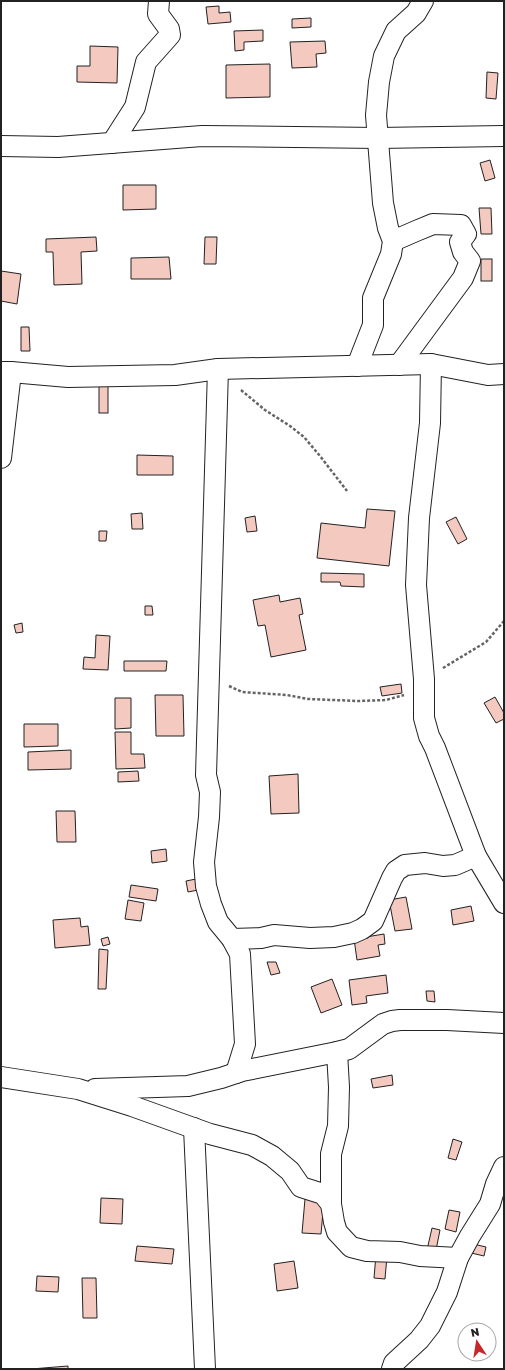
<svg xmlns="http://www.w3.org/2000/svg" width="505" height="1370" viewBox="0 0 505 1370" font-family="'Golos Text',sans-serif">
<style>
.building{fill:#f3c9c0;stroke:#222}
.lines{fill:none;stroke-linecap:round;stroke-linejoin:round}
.street-casing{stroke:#222;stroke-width:22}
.path{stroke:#646464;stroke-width:2.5;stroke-dasharray:3 2;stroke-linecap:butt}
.street{stroke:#fff;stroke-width:20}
</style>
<rect width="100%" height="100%" fill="#fff"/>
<g class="building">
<path d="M 219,6 L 219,13 L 230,12 L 231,22 L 208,24 L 206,7 Z"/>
<path d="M 311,18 L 311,27 L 292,28 L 292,19 Z"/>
<path d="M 263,30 L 263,41 L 244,42 L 244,50 L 235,51 L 234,31 Z"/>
<path d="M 325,41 L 326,53 L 316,54 L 317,67 L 292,68 L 290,42 Z"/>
<path d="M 90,46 L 118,47 L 117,83 L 77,82 L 77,66 L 90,66 Z"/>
<path d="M 270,64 L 270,97 L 226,98 L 226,65 Z"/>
<path d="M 487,72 L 498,73 L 496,99 L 486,98 Z"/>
<path d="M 490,160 L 495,178 L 485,181 L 480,163 Z"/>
<path d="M 123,185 L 156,185 L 156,209 L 123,210 Z"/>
<path d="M 479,208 L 491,208 L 492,234 L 481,234 Z"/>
<path d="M 96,237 L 97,251 L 81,252 L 82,284 L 54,285 L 53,252 L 46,252 L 46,239 Z"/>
<path d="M 205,237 L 217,237 L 216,264 L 204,264 Z"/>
<path d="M 169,257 L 171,279 L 131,279 L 131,258 Z"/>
<rect x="481" y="259" width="11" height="22"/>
<path d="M 1,271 L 21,274 L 17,304 L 1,301 Z"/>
<path d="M 21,327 L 29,327 L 30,351 L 21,351 Z"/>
<rect x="99" y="385" width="9" height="28"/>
<path d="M 137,455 L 173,456 L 173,475 L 137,475 Z"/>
<path d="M 367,509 L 395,511 L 389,566 L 317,558 L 321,523 L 365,528 Z"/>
<path d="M 142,513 L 143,529 L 132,529 L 131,514 Z"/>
<path d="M 255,516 L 257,531 L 247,532 L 245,518 Z"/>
<path d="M 456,517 L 467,539 L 458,544 L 446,522 Z"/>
<path d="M 99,531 L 107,531 L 106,541 L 99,541 Z"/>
<path d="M 321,573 L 364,574 L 364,587 L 341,586 L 340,582 L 321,582 Z"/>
<path d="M 279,595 L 280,602 L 300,598 L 303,614 L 299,615 L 306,650 L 271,657 L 265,625 L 258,626 L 253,600 Z"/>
<path d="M 145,606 L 152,606 L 153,615 L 145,615 Z"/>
<path d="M 22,623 L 23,632 L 16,633 L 14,625 Z"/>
<path d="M 96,635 L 110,636 L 108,670 L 83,669 L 84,657 L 95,658 Z"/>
<path d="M 124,661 L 167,661 L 166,671 L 124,671 Z"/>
<path d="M 401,684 L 402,693 L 382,696 L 380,687 Z"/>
<path d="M 155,695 L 183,695 L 184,736 L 156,736 Z"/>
<path d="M 495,697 L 504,713 L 504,719 L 496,723 L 484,703 Z"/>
<path d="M 115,698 L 131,698 L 131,728 L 115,729 Z"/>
<path d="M 24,724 L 58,724 L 58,746 L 24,747 Z"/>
<path d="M 115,732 L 131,732 L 131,754 L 144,754 L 145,768 L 116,769 Z"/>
<path d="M 71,750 L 71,769 L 28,770 L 28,752 Z"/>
<path d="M 138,771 L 139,781 L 118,782 L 118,772 Z"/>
<path d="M 298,774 L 299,813 L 271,814 L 269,776 Z"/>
<path d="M 56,811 L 75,811 L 76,842 L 57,842 Z"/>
<path d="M 166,849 L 167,861 L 152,863 L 151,851 Z"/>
<path d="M 196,879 L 198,890 L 188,892 L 186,881 Z"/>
<path d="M 131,885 L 158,889 L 156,901 L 129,897 Z"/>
<path d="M 406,897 L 412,929 L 395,931 L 389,900 Z"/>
<path d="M 128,900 L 144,903 L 141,921 L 125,919 Z"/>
<path d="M 471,906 L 474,921 L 453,925 L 451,910 Z"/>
<path d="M 80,918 L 81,927 L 88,926 L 90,945 L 55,948 L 53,920 Z"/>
<path d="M 384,934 L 385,944 L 378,945 L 380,956 L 357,960 L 354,939 Z"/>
<path d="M 108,937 L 110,944 L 103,946 L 101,939 Z"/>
<path d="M 99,949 L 108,950 L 106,989 L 98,989 Z"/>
<path d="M 267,962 L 276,962 L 280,973 L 271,975 Z"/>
<path d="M 386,975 L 388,993 L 366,996 L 367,1003 L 352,1005 L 349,980 Z"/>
<path d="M 332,979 L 342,1005 L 321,1013 L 311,987 Z"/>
<path d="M 426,991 L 434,991 L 435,1002 L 427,1001 Z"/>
<path d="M 392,1075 L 393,1085 L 373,1088 L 371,1079 Z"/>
<path d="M 453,1139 L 462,1142 L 456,1160 L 448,1158 Z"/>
<path d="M 101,1198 L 123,1199 L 122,1224 L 100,1223 Z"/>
<path d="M 305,1199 L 324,1201 L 321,1234 L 302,1233 Z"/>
<path d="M 449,1210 L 460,1212 L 456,1232 L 445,1229 Z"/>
<path d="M 432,1228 L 440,1230 L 436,1250 L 427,1250 Z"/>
<path d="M 469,1243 L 486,1247 L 484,1256 L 467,1252 Z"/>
<path d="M 137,1246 L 174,1249 L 172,1264 L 135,1261 Z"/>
<path d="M 376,1255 L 387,1256 L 385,1279 L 374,1278 Z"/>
<path d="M 294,1261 L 298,1288 L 277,1291 L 274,1264 Z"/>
<path d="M 37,1276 L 59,1277 L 58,1292 L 36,1291 Z"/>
<path d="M 82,1278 L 96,1278 L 97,1318 L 83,1318 Z"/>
<path d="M 68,1366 L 68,1369 L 31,1369 Z"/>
</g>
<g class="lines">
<defs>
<g id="street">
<path d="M 112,143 L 135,107 L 146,62 L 170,35 L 169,29 L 158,14 L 159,1"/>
<path d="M 1,146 L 58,147 L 202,136 L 378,138 L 504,136"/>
<path d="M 393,241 L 416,231 L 433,224 L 461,225 L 466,234 L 460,242 L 463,252 L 470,261 L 463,278 L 399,365"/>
<path d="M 431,364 L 430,423 L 419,518 L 416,585 L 424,679 L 424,718 L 429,736 L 435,748 L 476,856"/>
<path d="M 357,366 L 373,325 L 373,298 L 391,254 L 393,241 L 388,228 L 383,203 L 376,115 L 379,82 L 384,56 L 396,31 L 416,13 L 423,1"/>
<path d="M 218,369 L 206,775 L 210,792 L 209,817 L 204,862 L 206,886 L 211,904 L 218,922 L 232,939 L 240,954 L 245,1044 L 236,1073"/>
<path d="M 1,372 L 11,372 L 1,458"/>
<path d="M 11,372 L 68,377 L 175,375 L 218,369 L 431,364 L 488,375 L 504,374"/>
<path d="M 232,939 L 261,938 L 274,935 L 310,938 L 334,937 L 353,933 L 362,929 L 373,921 L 392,878 L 396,871 L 405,865 L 425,863 L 443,866 L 455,865 L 476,856 L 504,903"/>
<path d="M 1,1077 L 78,1089 L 132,1106 L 210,1134 L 252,1145 L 272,1156 L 290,1171 L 301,1187 L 323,1194 L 331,1204 L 334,1222 L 337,1232 L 351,1247 L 367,1251 L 400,1252 L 420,1256 L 458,1258"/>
<path d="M 95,1089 L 188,1086 L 221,1078 L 242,1071 L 337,1052 L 349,1049 L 383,1024 L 392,1021 L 400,1020 L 447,1020 L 504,1023"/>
<path d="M 194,1128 L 205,1369"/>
<path d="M 331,1204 L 331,1154 L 338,1126 L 339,1087 L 337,1052"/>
<path d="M 392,1369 L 394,1363 L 419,1340 L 430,1326 L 447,1292 L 458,1258 L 470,1236 L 490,1204 L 496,1184 L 504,1167"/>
</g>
</defs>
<use href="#street" class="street-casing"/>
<g class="path">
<path d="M 241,390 L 265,410 L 290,426 L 304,437 L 320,456 L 347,491"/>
<path d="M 443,668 L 486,642 L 504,621"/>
<path d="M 229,686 L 242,692 L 287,695 L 308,699 L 358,701 L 386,700 L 404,695"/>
</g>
<use href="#street" class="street"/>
</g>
<rect width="505" height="1370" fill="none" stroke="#222222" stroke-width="4"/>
<g transform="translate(477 1342) rotate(348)"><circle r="19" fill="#ffffff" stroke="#a7a7a7"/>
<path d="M0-3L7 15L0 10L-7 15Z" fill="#c62828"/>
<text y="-6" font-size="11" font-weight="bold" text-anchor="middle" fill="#222222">N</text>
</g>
</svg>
